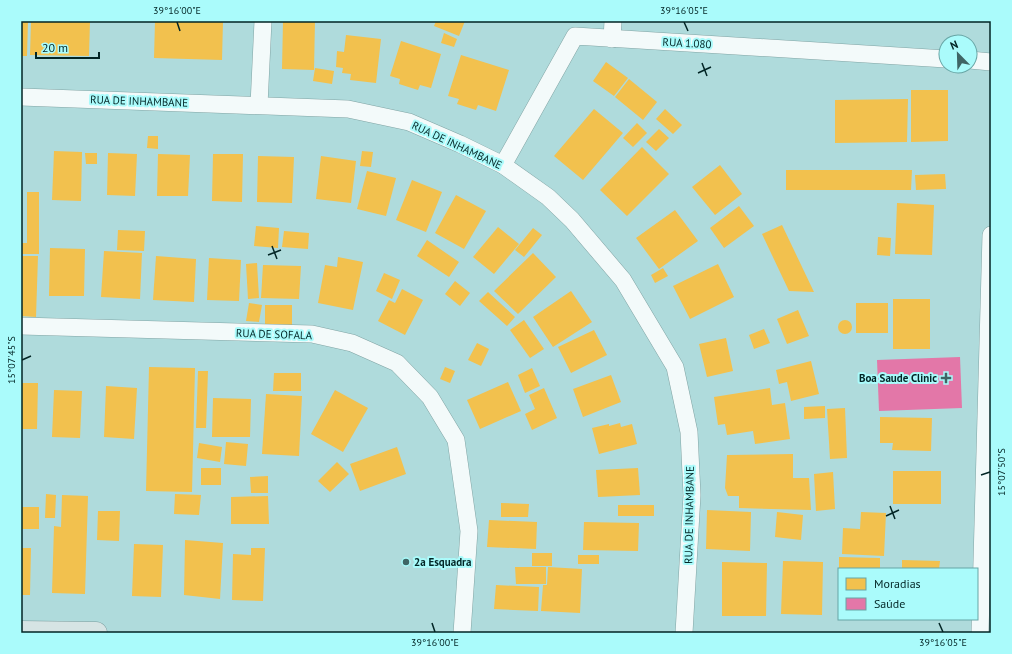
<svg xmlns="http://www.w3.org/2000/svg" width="1012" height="654" viewBox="0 0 1012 654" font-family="'PT Sans',sans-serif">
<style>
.homes{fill:#f2c14e}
.health{fill:#e377a8}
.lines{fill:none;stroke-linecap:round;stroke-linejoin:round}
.street-casing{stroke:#81a4a4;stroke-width:18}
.primary-casing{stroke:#7a9d9e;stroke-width:23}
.street{stroke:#f3fafa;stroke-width:17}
.primary{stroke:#d6e4e4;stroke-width:22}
.ticks{fill:none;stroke:#022525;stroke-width:1.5}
.poi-dot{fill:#3f6565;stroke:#aafbfb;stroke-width:1.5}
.labels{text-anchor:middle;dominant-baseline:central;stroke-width:4;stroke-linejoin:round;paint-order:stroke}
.street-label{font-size:11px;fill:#022525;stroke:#aafbfb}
.poi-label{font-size:11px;font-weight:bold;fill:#022525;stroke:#aafbfb;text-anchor:end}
.neatline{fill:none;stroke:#022525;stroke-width:1.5}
.ticks-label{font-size:10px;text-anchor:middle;fill:#022525}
</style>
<rect width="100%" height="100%" fill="#afdbdc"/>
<g class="homes">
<path d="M 21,21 L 28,21 L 27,56 L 21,56 Z"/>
<path d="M 31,21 L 90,21 L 89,56 L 30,55 Z"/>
<path d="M 155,21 L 223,21 L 222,60 L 154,58 Z"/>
<path d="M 283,21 L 315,21 L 314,70 L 282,69 Z"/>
<path d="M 436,21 L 465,21 L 459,36 L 434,26 Z"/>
<path d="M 444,33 L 457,39 L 454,47 L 441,43 Z"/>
<path d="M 346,35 L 381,39 L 376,83 L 350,80 L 351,74 L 342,73 L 343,68 L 336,67 L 337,51 L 344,52 Z"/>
<path d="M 401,41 L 441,54 L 431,88 L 420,85 L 418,90 L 399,84 L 400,79 L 390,76 Z"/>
<path d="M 461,55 L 509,70 L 496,111 L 478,105 L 476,110 L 457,104 L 459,99 L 448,96 Z"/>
<path d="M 606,62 L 628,78 L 614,96 L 593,81 Z"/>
<path d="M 315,68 L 334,71 L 332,84 L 313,81 Z"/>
<path d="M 629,79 L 657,102 L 643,120 L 615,97 Z"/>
<path d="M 911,90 L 948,90 L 948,141 L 911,142 Z"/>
<path d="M 908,99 L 907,142 L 835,143 L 835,100 Z"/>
<path d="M 594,109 L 623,133 L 583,180 L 554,156 Z"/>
<path d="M 665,109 L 682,125 L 673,134 L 656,119 Z"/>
<path d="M 637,123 L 647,133 L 633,147 L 623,138 Z"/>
<path d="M 659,129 L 669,138 L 656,151 L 646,142 Z"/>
<path d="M 148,136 L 158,136 L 158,149 L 147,148 Z"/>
<path d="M 642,147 L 669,174 L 627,216 L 600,190 Z"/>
<path d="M 54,151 L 82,152 L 81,201 L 52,200 Z"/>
<path d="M 362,151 L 373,152 L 371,167 L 360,166 Z"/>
<path d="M 85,153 L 97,153 L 97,164 L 86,164 Z"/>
<path d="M 108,153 L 137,154 L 135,196 L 107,195 Z"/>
<path d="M 158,154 L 190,155 L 188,196 L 157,196 Z"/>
<path d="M 213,154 L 243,154 L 242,202 L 212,201 Z"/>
<path d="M 258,156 L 294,157 L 292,203 L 257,202 Z"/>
<path d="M 321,156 L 356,161 L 351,203 L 316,199 Z"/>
<path d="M 720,165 L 742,194 L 715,215 L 692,187 Z"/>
<path d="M 786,170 L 912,170 L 911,190 L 786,190 Z"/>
<path d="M 367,171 L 396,178 L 386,216 L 357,209 Z"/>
<path d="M 945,174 L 946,189 L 916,190 L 915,175 Z"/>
<path d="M 412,180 L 442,192 L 426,232 L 396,220 Z"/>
<path d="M 27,192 L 39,192 L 39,254 L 22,254 L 22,243 L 27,243 Z"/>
<path d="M 456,195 L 486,211 L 464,249 L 435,233 Z"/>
<path d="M 897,203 L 934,205 L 932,255 L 895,254 Z"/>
<path d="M 739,206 L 754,226 L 724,248 L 710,228 Z"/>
<path d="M 675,210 L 698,241 L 659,269 L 636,238 Z"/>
<path d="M 782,225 L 814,292 L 789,291 L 762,234 Z"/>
<path d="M 256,226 L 279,228 L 278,248 L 254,246 Z"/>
<path d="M 498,227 L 519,244 L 494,274 L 473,257 Z"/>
<path d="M 533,228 L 542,235 L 524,257 L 515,250 Z"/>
<path d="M 118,230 L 145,231 L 144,251 L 117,250 Z"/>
<path d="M 284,231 L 309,233 L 308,249 L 282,247 Z"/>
<path d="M 878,237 L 891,238 L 890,256 L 877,255 Z"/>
<path d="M 427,240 L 459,262 L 449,277 L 417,256 Z"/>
<path d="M 50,248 L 85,249 L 84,296 L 49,296 Z"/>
<path d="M 104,251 L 142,253 L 140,299 L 101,297 Z"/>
<path d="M 533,253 L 556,277 L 518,314 L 494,291 Z"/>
<path d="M 21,256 L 38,256 L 36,317 L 21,316 Z"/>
<path d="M 156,256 L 196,259 L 194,302 L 153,300 Z"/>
<path d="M 338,257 L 363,262 L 353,310 L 318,303 L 325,265 L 337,267 Z"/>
<path d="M 209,258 L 241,260 L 239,301 L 207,300 Z"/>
<path d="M 257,263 L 259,298 L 248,299 L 246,264 Z"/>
<path d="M 718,264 L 734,297 L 690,319 L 673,286 Z"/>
<path d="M 263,265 L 301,266 L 299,299 L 261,298 Z"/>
<path d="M 663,268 L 668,276 L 655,283 L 651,275 Z"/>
<path d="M 384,273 L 400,280 L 392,299 L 376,291 Z"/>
<path d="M 455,281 L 470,293 L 460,306 L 445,294 Z"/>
<path d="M 402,289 L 423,300 L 405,335 L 378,321 L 389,300 L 395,303 Z"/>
<path d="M 571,291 L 592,322 L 553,347 L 533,317 Z"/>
<path d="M 488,292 L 515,317 L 507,326 L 479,301 Z"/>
<rect x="893" y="299" width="37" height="50"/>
<path d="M 249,303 L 262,305 L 259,322 L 246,321 Z"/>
<rect x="856" y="303" width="32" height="30"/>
<rect x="265" y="305" width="27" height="20"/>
<path d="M 798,310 L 809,336 L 787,344 L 777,319 Z"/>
<path d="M 524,320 L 544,349 L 530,358 L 510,330 Z"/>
<circle cx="845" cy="327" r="7"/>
<path d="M 764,329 L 770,343 L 754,349 L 749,335 Z"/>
<path d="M 594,330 L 607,355 L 571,373 L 558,347 Z"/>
<path d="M 726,338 L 733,371 L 707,377 L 699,344 Z"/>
<path d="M 477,343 L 489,349 L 481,366 L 468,360 Z"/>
<path d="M 811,361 L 819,394 L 791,401 L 787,382 L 779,384 L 776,370 Z"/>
<path d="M 149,367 L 195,368 L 192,492 L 146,491 Z"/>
<path d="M 445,367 L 455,371 L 450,383 L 440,379 Z"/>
<path d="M 532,368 L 540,386 L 525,393 L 518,375 Z"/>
<path d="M 198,371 L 208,371 L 206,428 L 196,428 Z"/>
<path d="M 274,373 L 301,373 L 301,391 L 273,391 Z"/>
<path d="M 611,375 L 621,402 L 583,417 L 573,389 Z"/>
<path d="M 508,382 L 521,411 L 480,429 L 467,400 Z"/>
<path d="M 21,383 L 38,383 L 37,429 L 21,429 Z"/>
<path d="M 106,386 L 137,388 L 134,439 L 104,437 Z"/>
<path d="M 544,388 L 557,418 L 532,430 L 525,414 L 535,409 L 529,395 Z"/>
<path d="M 770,388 L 772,405 L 785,403 L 790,439 L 755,444 L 753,431 L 727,435 L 725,424 L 718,425 L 714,397 Z"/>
<path d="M 54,390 L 82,391 L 80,438 L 52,437 Z"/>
<path d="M 335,390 L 368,408 L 343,452 L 311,434 Z"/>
<path d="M 266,394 L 302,396 L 299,456 L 262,454 Z"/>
<path d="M 213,398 L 251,399 L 250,437 L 212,437 Z"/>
<path d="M 825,406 L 825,418 L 804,419 L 804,407 Z"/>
<path d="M 845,408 L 847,458 L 830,459 L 827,409 Z"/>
<path d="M 880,417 L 932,418 L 931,451 L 892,450 L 893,443 L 880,443 Z"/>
<path d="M 620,423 L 621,427 L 632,424 L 637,444 L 599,454 L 592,428 L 609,424 L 609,426 Z"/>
<path d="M 226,442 L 248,444 L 246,466 L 224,464 Z"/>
<path d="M 199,443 L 222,447 L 220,462 L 197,458 Z"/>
<path d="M 397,447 L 406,474 L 360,491 L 350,464 Z"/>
<path d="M 793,454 L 793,478 L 809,478 L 811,510 L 739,508 L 739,496 L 728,496 L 725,488 L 727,455 Z"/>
<path d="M 337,462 L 349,474 L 330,492 L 318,481 Z"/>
<rect x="201" y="468" width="20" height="17"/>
<path d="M 638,468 L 640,495 L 598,497 L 596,470 Z"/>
<rect x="893" y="471" width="48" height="33"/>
<path d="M 833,472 L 835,509 L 816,511 L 814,474 Z"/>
<path d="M 268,476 L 268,493 L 251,493 L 250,477 Z"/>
<path d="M 46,494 L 56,495 L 55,518 L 45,518 Z"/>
<path d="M 175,494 L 201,495 L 199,515 L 174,514 Z"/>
<path d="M 62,495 L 88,496 L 85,594 L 52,593 L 54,526 L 61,527 Z"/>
<path d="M 268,496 L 269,524 L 231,524 L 231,497 Z"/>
<path d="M 501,503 L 529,504 L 528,517 L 501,517 Z"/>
<rect x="618" y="505" width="36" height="11"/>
<rect x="21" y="507" width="18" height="22"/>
<path d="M 707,510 L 751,512 L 750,551 L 706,549 Z"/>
<path d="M 98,511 L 120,511 L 119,541 L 97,540 Z"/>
<path d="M 777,512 L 803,515 L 801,540 L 775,537 Z"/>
<path d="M 861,512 L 886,513 L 884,556 L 842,554 L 843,528 L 860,529 Z"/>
<path d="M 489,520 L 537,522 L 536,549 L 487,547 Z"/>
<path d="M 584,522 L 639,523 L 638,551 L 583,550 Z"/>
<path d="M 185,540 L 223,543 L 220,599 L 184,595 Z"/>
<path d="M 134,544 L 163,545 L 161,597 L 132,596 Z"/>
<path d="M 21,548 L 31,548 L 30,595 L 21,595 Z"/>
<path d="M 251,548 L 265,548 L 263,601 L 232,600 L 233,554 L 251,555 Z"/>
<rect x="532" y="553" width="20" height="13"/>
<rect x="578" y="555" width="21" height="9"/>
<path d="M 839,557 L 880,558 L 880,569 L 839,569 Z"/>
<path d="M 902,560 L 940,561 L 939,569 L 902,569 Z"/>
<path d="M 783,561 L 823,562 L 822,615 L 781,614 Z"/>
<path d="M 722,562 L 767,563 L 766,616 L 722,616 Z"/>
<path d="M 515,567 L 546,567 L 546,584 L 516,584 Z"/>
<path d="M 548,567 L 582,569 L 580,613 L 541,611 L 543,585 L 547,585 Z"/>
<path d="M 496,585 L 539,587 L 538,611 L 494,609 Z"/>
</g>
<path class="health" d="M 960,357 L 962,408 L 879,411 L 877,360 Z"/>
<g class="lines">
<defs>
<g id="street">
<path d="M 612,39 L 613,21"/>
<path d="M 970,60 L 991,62"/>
<path d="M 21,97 L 348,109 L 409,122 L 460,144 L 503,165 L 548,197 L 572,220 L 623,280 L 675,367 L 689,432 L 692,495 L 684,633"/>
<path d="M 259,105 L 263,21"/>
<path d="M 503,165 L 575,36 L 946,59"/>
<path d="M 21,326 L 312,334 L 352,343 L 397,363 L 430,397 L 456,440 L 469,531 L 462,633"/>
<path d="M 980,633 L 991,235"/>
</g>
<path id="primary" d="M 21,632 L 96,633"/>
</defs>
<use href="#street" class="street-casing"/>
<use href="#primary" class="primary-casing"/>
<use href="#street" class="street"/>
<use href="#primary" class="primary"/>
</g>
<path class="ticks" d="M 177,22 L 180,31M 684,22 L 688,31M 702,63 L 707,76M 698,73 L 711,67M 272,246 L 277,259M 268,255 L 281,250M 22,360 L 31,356M 981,475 L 990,472M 890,506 L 895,519M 886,516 L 899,510M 432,623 L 435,632M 939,623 L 943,632"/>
<g class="poi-dot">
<path d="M944 372h4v4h4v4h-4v4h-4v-4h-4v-4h4z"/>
<circle cx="406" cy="562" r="4"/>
</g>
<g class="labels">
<g class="street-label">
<text transform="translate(687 43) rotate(3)">RUA 1.080</text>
<text transform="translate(139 101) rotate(2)">RUA DE INHAMBANE</text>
<text transform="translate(457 145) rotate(25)">RUA DE INHAMBANE</text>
<text transform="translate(274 334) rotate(2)">RUA DE SOFALA</text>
<text transform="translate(689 515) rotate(-89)">RUA DE INHAMBANE</text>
</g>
<g class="poi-label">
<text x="937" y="378">Boa Saude Clinic</text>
<text x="414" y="562" text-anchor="start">2a Esquadra</text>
</g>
</g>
<rect width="1012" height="654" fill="none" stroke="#aafbfb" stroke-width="44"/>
<rect x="838" y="568" width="140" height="52" fill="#aafbfb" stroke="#67a5a5"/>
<rect x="846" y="578" width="20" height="12" fill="#f2c14e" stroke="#67a5a5"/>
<text x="874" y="588" font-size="12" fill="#022525">Moradias</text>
<rect x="846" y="598" width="20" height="12" fill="#e377a8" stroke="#67a5a5"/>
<text x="874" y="608" font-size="12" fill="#022525">Saúde</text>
<g transform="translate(958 54) rotate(337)"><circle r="19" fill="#aafbfb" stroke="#67a5a5"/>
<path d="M0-3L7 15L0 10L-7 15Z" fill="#3f6565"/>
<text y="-6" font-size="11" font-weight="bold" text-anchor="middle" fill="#022525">N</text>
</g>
<path d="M36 52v6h63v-6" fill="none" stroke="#022525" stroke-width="2"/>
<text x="42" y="52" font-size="12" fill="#022525" stroke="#aafbfb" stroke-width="3" paint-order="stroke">20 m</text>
<rect x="22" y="22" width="968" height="610" class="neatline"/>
<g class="ticks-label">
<text x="177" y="14">39°16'00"E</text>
<text x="684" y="14">39°16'05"E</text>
<text transform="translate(11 360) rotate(-90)" y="4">15°07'45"S</text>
<text transform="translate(1001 472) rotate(-90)" y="4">15°07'50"S</text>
<text x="435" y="646">39°16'00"E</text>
<text x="943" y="646">39°16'05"E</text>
</g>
</svg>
